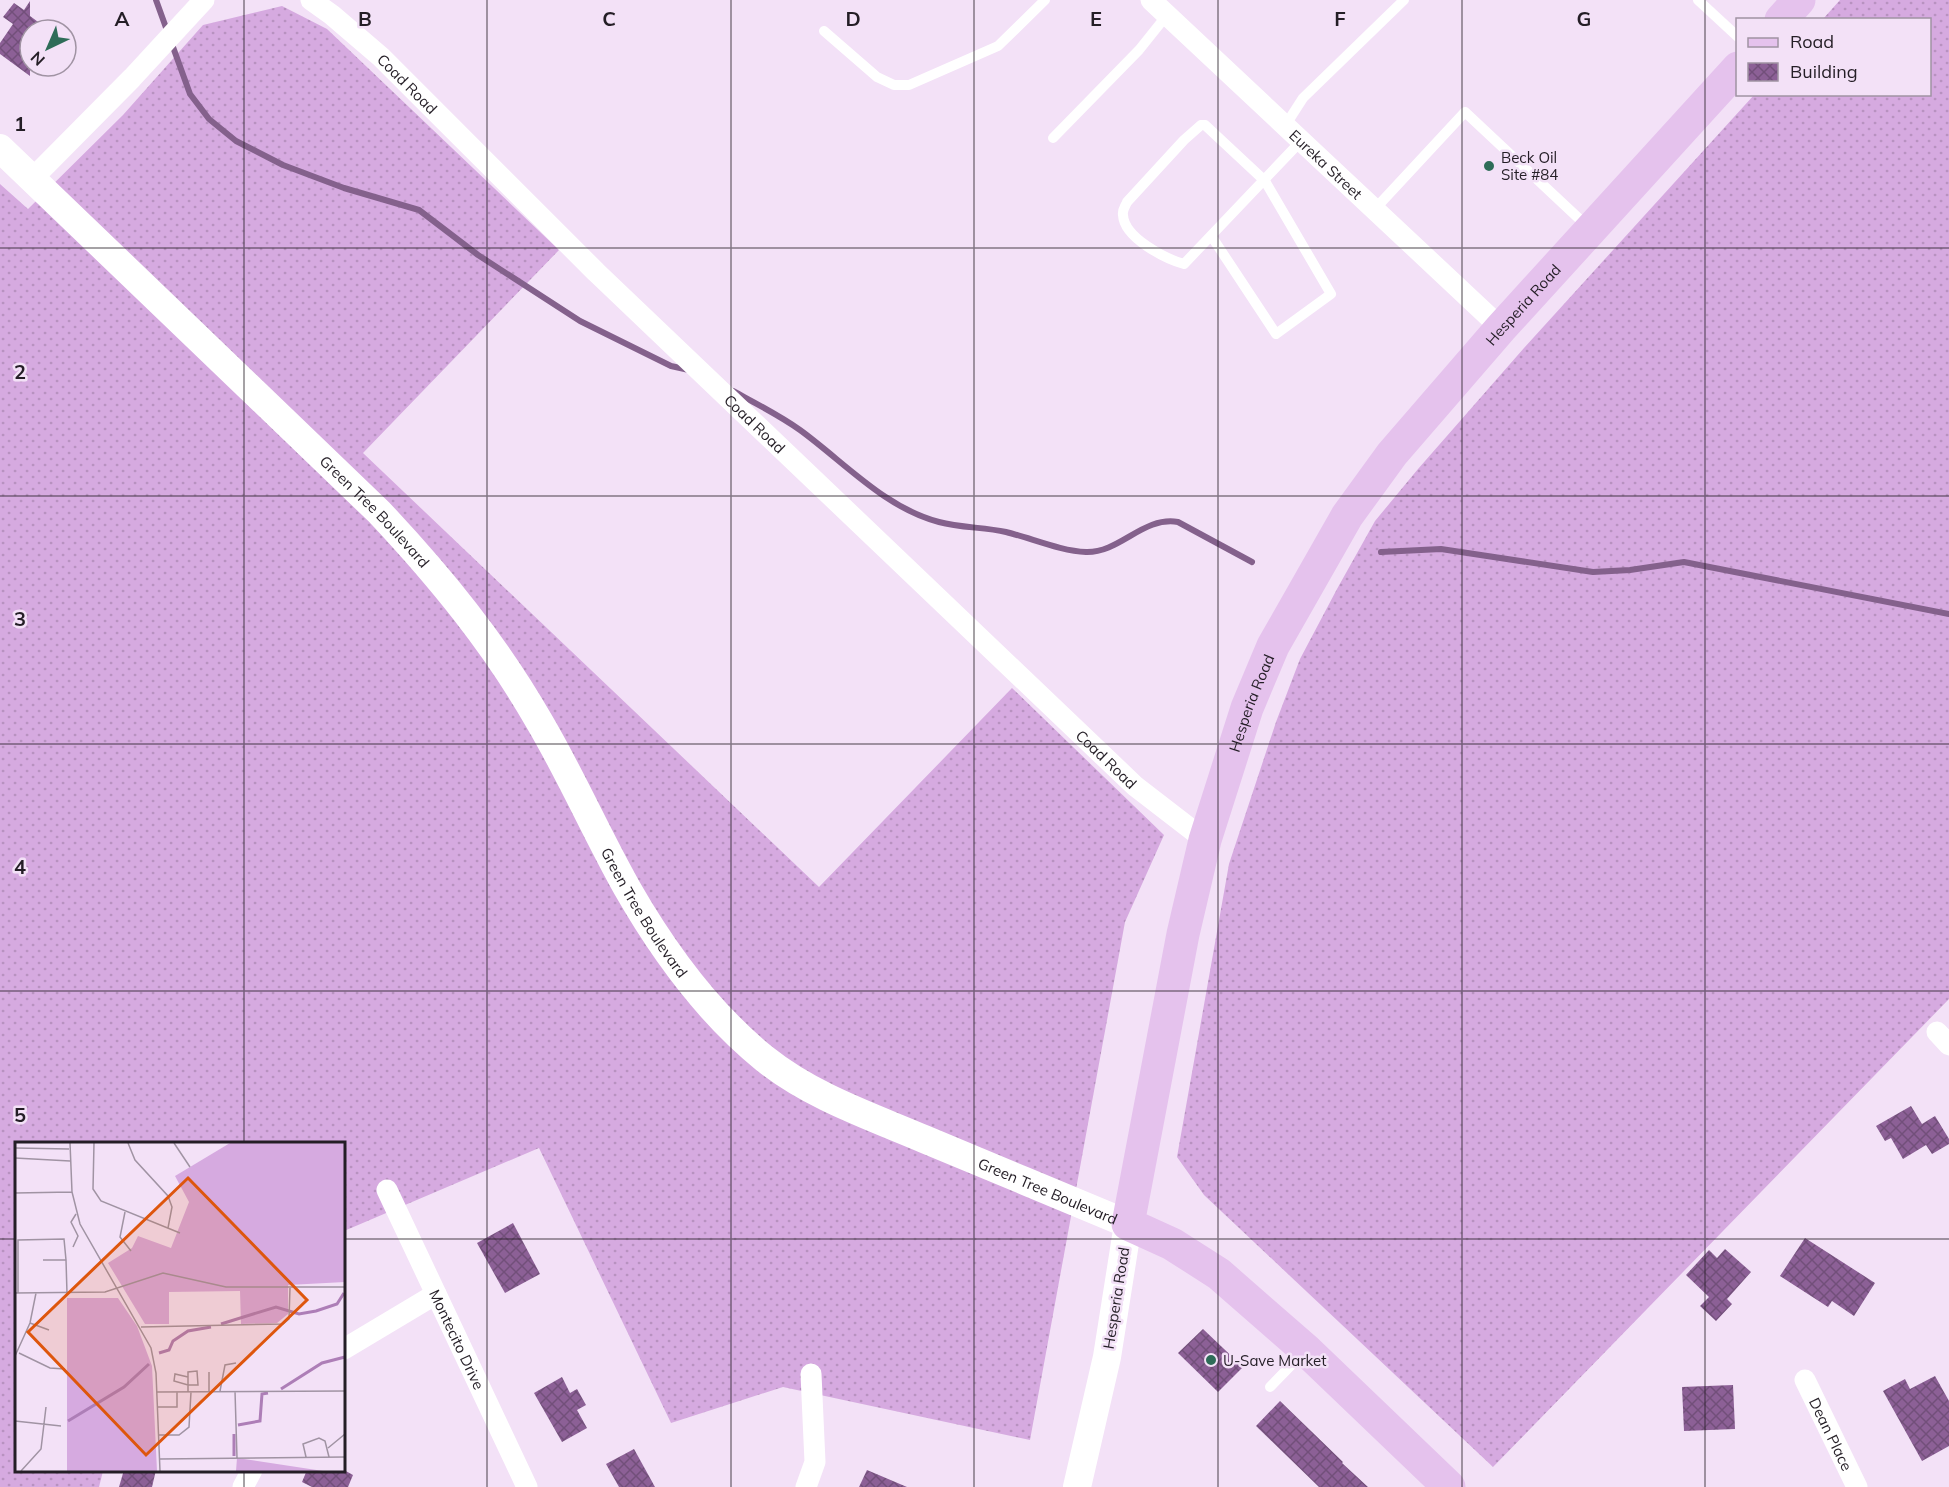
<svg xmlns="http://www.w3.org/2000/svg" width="1949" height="1487" viewBox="0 0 1949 1487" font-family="Mulish,sans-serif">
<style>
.grass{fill:url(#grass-dots)}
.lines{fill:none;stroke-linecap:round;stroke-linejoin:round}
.stream{stroke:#84618c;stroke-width:6}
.building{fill:url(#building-cross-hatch)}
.service{stroke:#fff;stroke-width:10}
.minor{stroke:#fff;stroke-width:21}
.secondary{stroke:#fff;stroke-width:28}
.primary{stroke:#e5c2ed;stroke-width:33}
.grid{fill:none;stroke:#241e26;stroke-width:1.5;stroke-opacity:0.55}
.poi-dot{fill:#2e6c58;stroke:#f3e1f7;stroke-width:2}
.labels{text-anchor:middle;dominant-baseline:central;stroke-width:5;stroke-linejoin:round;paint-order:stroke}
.street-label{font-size:15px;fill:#241e26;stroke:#f3e1f7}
.poi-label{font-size:15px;fill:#241e26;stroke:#f3e1f7;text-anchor:start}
.inset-river{fill:none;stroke:#ad7eb7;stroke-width:3}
.inset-road{fill:none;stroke:#a093a3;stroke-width:1.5}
.view{fill:#de560d;fill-opacity:0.15;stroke:#de560d;stroke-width:3}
.inset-edge{fill:none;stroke:#241e26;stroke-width:3}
.grid-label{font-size:20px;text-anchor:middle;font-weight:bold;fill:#241e26;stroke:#f3e1f7;stroke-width:5;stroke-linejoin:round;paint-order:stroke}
</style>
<defs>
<pattern id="grass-dots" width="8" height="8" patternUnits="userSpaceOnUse" patternTransform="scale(1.5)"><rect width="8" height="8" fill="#d6aae0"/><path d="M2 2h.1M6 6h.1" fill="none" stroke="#b892c0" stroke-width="1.8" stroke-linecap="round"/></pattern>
<pattern id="building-cross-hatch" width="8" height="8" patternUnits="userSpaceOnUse" patternTransform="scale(1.5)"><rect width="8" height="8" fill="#8c6096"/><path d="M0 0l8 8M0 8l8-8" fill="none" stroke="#724f7a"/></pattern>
</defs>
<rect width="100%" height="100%" fill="#f3e1f7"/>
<g class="grass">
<path d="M 1840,0 L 1949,0 L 1949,999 L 1493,1467 L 1204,1195 L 1177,1157 L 1229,864 L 1276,722 L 1300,659 L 1337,589 L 1375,521 L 1418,469 L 1524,348 L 1754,95 L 1930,94 L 1930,20 L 1823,19 Z"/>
<path d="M 282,6 L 327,29 L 559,250 L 363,453 L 819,887 L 1012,688 L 1164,835 L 1125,922 L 1030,1440 L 783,1387 L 671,1423 L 539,1148 L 344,1231 L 344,1144 L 16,1144 L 16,1470 L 103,1471 L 99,1487 L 0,1487 L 0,184 L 28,209 L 123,115 L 203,25 Z"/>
</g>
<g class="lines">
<g class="stream">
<path d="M 156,0 L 190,94 L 209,119 L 236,141 L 283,165 L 344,188 L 419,210 L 478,255 L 580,321 L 671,366 L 689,370"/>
<path d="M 733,391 C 755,403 779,415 800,430 C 844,462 885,508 939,522 C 961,528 984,527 1006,532 C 1031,538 1061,551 1086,552 C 1120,553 1143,516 1178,522 L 1252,562"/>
<path d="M 1381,552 L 1441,549 L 1593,572 L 1630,570 L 1684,562 L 1949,614"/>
</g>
</g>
<g class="building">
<path d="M 30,1 L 30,16 L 49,30 L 30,30 L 30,76 L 0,54 L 0,43 L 13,24 L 3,17 L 14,3 L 24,10 Z"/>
<path d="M 1911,1106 L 1922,1124 L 1935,1116 L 1949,1139 L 1949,1144 L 1932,1154 L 1926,1145 L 1903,1159 L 1891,1138 L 1885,1141 L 1876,1126 Z"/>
<path d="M 513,1223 L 540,1274 L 505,1293 L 477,1243 Z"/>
<path d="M 1805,1238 L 1875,1283 L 1854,1316 L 1832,1301 L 1828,1307 L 1780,1276 Z"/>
<path d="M 1725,1249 L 1751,1272 L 1727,1299 L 1732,1304 L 1716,1321 L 1700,1306 L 1709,1297 L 1686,1275 L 1709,1250 L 1717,1258 Z"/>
<path d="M 1203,1329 L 1243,1367 L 1218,1392 L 1178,1353 Z"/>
<path d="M 1935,1376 L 1949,1401 L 1949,1446 L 1922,1461 L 1883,1391 L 1905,1379 L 1910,1389 Z"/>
<path d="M 562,1377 L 570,1393 L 577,1389 L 586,1405 L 577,1410 L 587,1428 L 562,1442 L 534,1393 Z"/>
<path d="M 1733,1385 L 1735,1429 L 1684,1431 L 1682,1387 Z"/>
<path d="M 1280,1401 L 1343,1462 L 1342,1463 L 1368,1487 L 1319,1487 L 1256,1426 Z"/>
<path d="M 634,1449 L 655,1487 L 619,1487 L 606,1464 Z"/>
<path d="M 124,1470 L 156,1470 L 152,1487 L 119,1487 Z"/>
<path d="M 307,1470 L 344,1470 L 353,1475 L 348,1487 L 312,1487 L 302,1482 Z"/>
<path d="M 867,1470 L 907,1487 L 859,1487 Z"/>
</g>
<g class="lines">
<g class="service">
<path d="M 1698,0 L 1738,37"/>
<path d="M 824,31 L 877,77 L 894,85 L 909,85 L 998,46 L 1045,0"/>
<path d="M 1285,126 L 1303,98 L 1404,0"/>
<path d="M 1053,138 L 1139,50 L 1167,15"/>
<path d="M 1374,210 L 1465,112 L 1589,228"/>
<path d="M 1212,237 L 1276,334 L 1331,294 L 1265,181 L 1205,125 L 1201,125 L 1184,140 L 1127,202 C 1125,207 1122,210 1123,215 C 1124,238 1166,259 1184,264 L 1301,141"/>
<path d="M 1270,1387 L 1303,1353"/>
</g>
<g class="minor">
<path id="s1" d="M 311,0 L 332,15 L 381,57 L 596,272 L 1135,786 L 1205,840"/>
<path id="s2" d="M 1151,0 L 1501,328"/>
<path d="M 32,179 L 132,78 L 204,0"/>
<path d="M 1937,1032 L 1949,1045"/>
<path id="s3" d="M 387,1190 L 527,1487"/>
<path d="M 344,1349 L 436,1294"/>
<path id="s4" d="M 1805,1380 L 1857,1487"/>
<path d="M 243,1487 L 252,1470"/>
<path d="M 806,1487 L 815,1462 L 811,1374"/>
</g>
<path class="secondary" id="s5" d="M 0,148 L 379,512 C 440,577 495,644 539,721 C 571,775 596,833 627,888 C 663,951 708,1013 765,1059 C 811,1096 870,1116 924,1139 C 992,1167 1060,1196 1128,1224 L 1107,1357 L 1077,1487"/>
<g class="primary">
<path d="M 1781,20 L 1799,0"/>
<path id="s6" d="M 1449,1487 L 1306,1350 L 1219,1274 L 1172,1244 L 1128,1224 L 1183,934 L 1205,840 L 1247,708 L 1273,646 L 1347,516 L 1392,454 L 1501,328 L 1738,68"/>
</g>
</g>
<path class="grid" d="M 244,0 L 244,1144M 487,0 L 487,1487M 731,0 L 731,1487M 974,0 L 974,1487M 1218,0 L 1218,1487M 1462,0 L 1462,1487M 1705,0 L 1705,1487M 0,248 L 1949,248M 0,496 L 1949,496M 0,744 L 1949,744M 0,991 L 1949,991M 0,1239 L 16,1239M 344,1239 L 1949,1239M 244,1470 L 244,1487"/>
<g class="poi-dot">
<circle cx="1489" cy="166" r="6"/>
<circle cx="1211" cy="1360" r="6"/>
</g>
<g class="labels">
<g class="street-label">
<text stroke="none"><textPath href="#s1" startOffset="128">Coad Road</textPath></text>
<text stroke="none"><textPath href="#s2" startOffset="240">Eureka Street</textPath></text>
<text stroke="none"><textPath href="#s6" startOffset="1440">Hesperia Road</textPath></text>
<text stroke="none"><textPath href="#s1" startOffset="614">Coad Road</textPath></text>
<text stroke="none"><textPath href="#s5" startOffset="522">Green Tree Boulevard</textPath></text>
<text stroke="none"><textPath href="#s6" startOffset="954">Hesperia Road</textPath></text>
<text stroke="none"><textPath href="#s1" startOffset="1100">Coad Road</textPath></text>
<text stroke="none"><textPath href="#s5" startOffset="1008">Green Tree Boulevard</textPath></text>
<text stroke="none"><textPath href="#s5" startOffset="1512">Green Tree Boulevard</textPath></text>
<text transform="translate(1116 1298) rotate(-81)">Hesperia Road</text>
<text stroke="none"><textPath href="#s3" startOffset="165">Montecito Drive</textPath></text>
<text stroke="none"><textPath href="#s4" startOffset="60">Dean Place</textPath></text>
</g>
<g class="poi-label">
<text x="1501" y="157">Beck Oil<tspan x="1501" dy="17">Site #84</tspan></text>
<text x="1223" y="1360">U-Save Market</text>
</g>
</g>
<g transform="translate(15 1142)">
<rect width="330" height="330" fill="#f3e1f7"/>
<path d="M 215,1 L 330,1 L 330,140 L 273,143 L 273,172 L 262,181 L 226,182 L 225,149 L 154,150 L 154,182 L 130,182 L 93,121 L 117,106 L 123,94 L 156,106 L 174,60 L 160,34 ZM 52,156 L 103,156 L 122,184 L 137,224 L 142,329 L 52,329 ZM 222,316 L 308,329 L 221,329 Z" fill="#d6aae0"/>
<path class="inset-river" d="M 206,182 L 261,165 L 284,172 L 301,169 L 322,162 L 329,151M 144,211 L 154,208 L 158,199 L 173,189 L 196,185M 266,247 L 307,221 L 330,215M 53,279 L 109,245 L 134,222M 223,283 L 245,279 L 247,252 L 253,251M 219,314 L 219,292"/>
<path class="inset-road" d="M 55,1 L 57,50 L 65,82 L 136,206 L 141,231 L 145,329M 79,1 L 78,47 L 86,59 L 165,91M 113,1 L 120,18 L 153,54 L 157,65 L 153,86M 159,1 L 175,25M 0,6 L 54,7M 0,16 L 55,19M 0,51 L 57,50M 110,70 L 105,95 L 116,109M 58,105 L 63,94 L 56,80 L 61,72M 28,118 L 51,118 L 52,151M 0,151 L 90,150 L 148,131 L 211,145 L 330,145M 3,151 L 3,98 L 49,97 L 51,118M 15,181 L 34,188M 126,185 L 268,182 L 274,177 L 275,146M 4,211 L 35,226 L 50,227M 0,214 L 15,181 L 21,151M 194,230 L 194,249M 173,235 L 160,232 L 159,239 L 173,243 L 183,243 L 182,229 L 173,230 L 173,250M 205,249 L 210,223 L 221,221M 220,249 L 222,316M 142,250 L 330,249M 143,265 L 162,265 L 162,250M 0,279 L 46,284M 330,286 L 330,312M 144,293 L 164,293 L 174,285 L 176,250M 313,306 L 330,292M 291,315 L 288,302 L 304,296 L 310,299 L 314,315M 145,317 L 330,315M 6,329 L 26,307 L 31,265"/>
<path class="view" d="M 173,36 L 292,158 L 131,313 L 13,190 Z"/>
<rect width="330" height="330" class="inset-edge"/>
</g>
<g class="grid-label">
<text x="122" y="26">A</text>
<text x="365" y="26">B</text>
<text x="609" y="26">C</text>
<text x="853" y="26">D</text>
<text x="1096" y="26">E</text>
<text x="1340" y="26">F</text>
<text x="1584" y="26">G</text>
<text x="20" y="131">1</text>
<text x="20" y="379">2</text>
<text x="20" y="626">3</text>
<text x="20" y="874">4</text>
<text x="20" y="1122">5</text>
</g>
<rect x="1736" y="18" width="195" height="78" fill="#f3e1f7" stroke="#a093a3" stroke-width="1.5"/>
<rect x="1748" y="38" width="30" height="9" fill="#e5c2ed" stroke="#a093a3" stroke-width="1.5"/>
<text x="1790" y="48" font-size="18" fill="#241e26">Road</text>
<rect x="1748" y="63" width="30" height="18" fill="url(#building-cross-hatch)" stroke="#a093a3" stroke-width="1.5"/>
<text x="1790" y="78" font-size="18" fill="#241e26">Building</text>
<g transform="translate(48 48) rotate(224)"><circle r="28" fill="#f3e1f7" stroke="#a093a3" stroke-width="1.5"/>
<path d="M0-4.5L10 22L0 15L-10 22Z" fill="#2e6c58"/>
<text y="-9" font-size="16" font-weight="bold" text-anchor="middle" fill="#241e26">N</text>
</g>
</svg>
